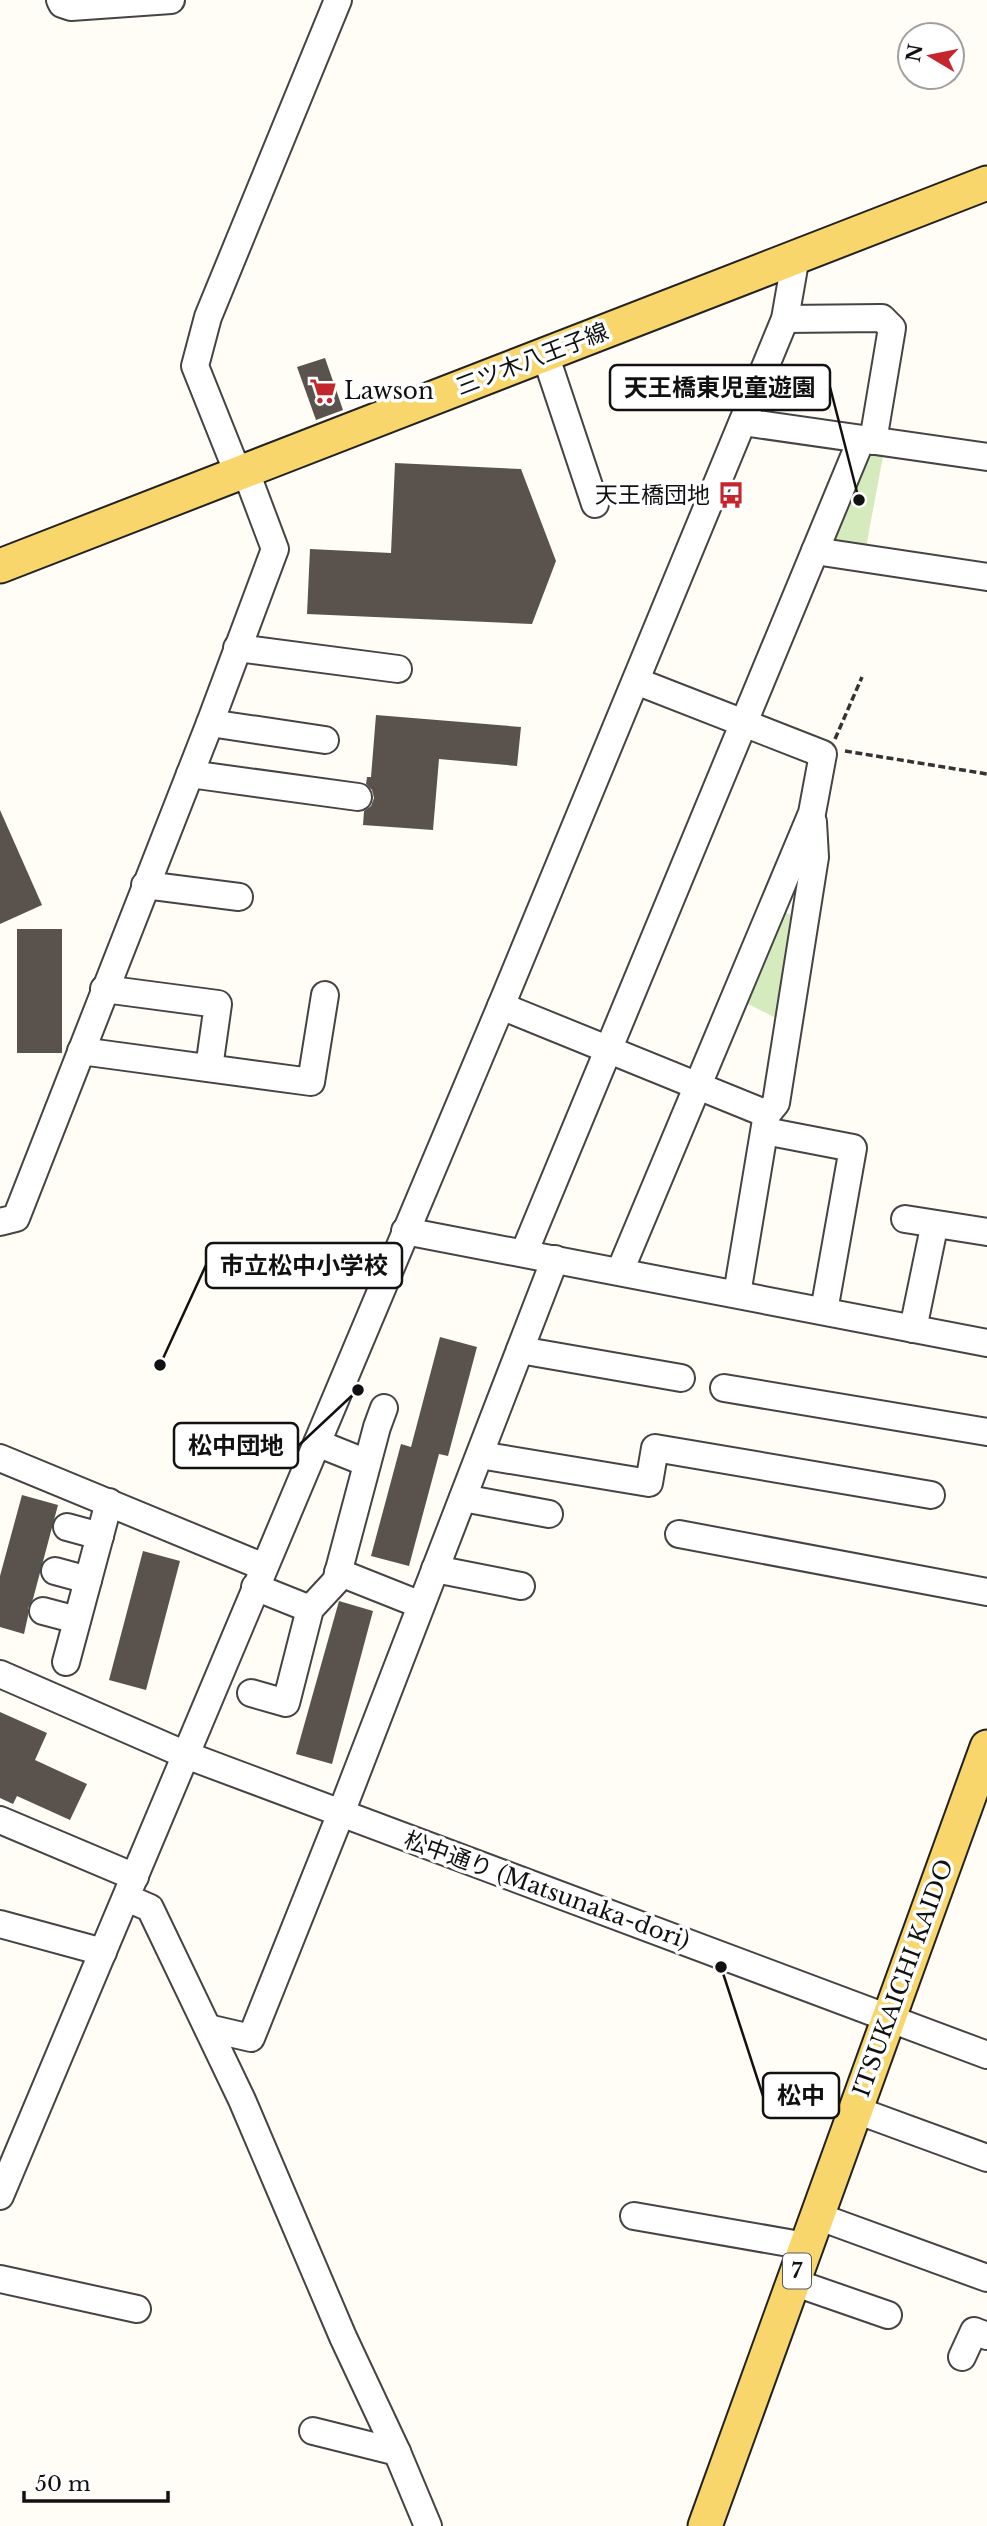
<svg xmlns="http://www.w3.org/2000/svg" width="987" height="2526" viewBox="0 0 987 2526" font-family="'Libre Baskerville','Noto Sans JP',serif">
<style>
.green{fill:#d5ebbd}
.building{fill:#5a524d}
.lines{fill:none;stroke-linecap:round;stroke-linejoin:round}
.minor-casing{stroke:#444;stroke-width:30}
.major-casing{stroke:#222;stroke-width:37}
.path{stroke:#333;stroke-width:3.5;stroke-dasharray:7 3.5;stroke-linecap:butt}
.minor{stroke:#fff;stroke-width:26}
.major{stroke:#f9d66b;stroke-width:33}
.labels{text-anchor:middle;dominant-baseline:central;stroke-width:7;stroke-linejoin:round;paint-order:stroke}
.shield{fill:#fff;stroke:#585858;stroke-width:2}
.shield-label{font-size:21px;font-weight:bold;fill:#111}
.street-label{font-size:23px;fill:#111;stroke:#fff}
.poi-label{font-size:23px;fill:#111;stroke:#fff;text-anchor:start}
.leader{fill:none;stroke:#111;stroke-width:2.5}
.callout-dot{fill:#111;stroke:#fff;stroke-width:2.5}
.callout{fill:#fff;stroke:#111;stroke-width:2.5}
.callout-label{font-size:24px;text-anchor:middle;font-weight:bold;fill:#111}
</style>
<rect width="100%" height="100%" fill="#fffdf5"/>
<g class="green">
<path d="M 863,450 L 884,451 L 865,553 L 825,548 Z"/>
<path d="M 777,909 L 799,918 L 782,1021 L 740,1000 Z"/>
</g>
<g class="building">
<path d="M 325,358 L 343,410 L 316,420 L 297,367 Z"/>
<path d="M 395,463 L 521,469 L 556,561 L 532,624 L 307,614 L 310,549 L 391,553 Z"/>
<path d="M 376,715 L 521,727 L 517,766 L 439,759 L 433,830 L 363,825 L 364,811 L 371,806 L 374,798 L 372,790 L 366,784 L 367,777 L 371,777 Z"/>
<path d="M 0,810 L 42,905 L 0,924 Z"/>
<rect x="17" y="929" width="45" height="124"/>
<path d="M 440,1337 L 477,1347 L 448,1456 L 439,1454 L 409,1566 L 371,1556 L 401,1444 L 411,1447 Z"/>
<path d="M 22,1495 L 58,1505 L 33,1599 L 28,1608 L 28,1616 L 24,1634 L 0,1627 L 0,1576 Z"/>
<path d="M 143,1551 L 180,1561 L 146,1690 L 109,1680 Z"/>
<path d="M 339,1601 L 373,1611 L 332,1764 L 296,1754 Z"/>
<path d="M 0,1712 L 47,1733 L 35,1760 L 87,1784 L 70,1820 L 17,1796 L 13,1804 L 0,1798 Z"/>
</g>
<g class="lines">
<defs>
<g id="minor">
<path d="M 60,0 L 62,4 L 71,7 L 171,0"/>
<path d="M 785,319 L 882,318 L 892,328 L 873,441"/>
<path d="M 545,354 L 595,504"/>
<path d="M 743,422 L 987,457"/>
<path d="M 815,551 L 987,577"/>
<path d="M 237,648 L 398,669"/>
<path d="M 210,723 L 325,740"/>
<path d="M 190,774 L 358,797"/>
<path d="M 145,885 L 239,897"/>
<path d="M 104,989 L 218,1004 L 209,1068"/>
<path d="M 501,1006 L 767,1114"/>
<path d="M 81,1051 L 311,1082 L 325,995"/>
<path d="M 765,1131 L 853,1148 L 824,1311"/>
<path d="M 905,1219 L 987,1232"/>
<path d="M 0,1222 L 16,1218 L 210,723 L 275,549 L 246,472 L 233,461 L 195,366 L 208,317 L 338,0"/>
<path d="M 405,1231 L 987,1343"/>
<path d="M 524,1253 L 861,440"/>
<path d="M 620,1271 L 812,813 L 823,754 L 636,681"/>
<path d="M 737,1294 L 767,1114 L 776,1103 L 815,857 L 813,822"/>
<path d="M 913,1329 L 932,1237"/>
<path d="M 520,1350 L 681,1378"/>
<path d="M 724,1388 L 987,1432"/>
<path d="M 317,1443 L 367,1463"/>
<path d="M 480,1455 L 649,1483 L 655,1448 L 931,1495"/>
<path d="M 0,1458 L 264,1567"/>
<path d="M 463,1498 L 549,1514"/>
<path d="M 67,1527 L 100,1536"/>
<path d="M 679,1534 L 987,1592"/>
<path d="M 435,1569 L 521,1586"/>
<path d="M 55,1571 L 88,1580"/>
<path d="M 338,1572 L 421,1605"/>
<path d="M 255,1587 L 310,1609"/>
<path d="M 43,1611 L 77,1620"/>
<path d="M 66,1662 L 109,1502"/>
<path d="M 0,1674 L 186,1755 L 987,2055"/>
<path d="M 251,1693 L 286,1703 L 310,1609 L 336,1581 L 377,1427 L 384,1408"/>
<path d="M 0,1820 L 135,1877"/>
<path d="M 127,1898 L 150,1908 L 242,2100 L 343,2337 L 397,2452 L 428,2526"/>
<path d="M 0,1924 L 103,1952"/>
<path d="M 208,2028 L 251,2038 L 341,1813 L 555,1259"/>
<path d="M 856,2110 L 987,2158"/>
<path d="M 0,2196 L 501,1006 L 785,319 L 796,256"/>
<path d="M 634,2216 L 806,2246"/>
<path d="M 817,2216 L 987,2278"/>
<path d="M 0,2279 L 137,2309"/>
<path d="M 793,2282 L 888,2315"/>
<path d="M 962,2357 L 974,2331 L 987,2336"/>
<path d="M 313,2431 L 397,2452"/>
</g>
<g id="major">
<path d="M 0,566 L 987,183"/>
<path d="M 705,2526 L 987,1747"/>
</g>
</defs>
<use href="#minor" class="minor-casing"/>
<use href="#major" class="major-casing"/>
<g class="path">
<path d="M 835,739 L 862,677"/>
<path d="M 845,751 L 987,774"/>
</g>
<use href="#minor" class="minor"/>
<use href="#major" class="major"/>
</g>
<defs>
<symbol id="supermarket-bare" viewBox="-9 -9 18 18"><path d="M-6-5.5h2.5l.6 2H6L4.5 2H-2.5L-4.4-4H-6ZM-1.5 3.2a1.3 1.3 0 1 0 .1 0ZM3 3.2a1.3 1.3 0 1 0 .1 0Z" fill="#c4262e" stroke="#fff" stroke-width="2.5" paint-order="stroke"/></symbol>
<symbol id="bus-bare" viewBox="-9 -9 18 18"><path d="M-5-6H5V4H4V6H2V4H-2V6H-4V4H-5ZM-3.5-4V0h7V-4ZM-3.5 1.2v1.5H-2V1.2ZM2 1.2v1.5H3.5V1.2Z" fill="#c4262e" stroke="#fff" stroke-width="2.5" paint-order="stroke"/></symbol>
</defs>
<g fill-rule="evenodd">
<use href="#supermarket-bare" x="304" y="372" width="38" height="38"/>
<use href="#bus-bare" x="712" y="476" width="38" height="38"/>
</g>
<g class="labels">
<rect class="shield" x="783" y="2253.5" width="28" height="35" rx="5"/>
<g class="shield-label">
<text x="797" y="2271">7</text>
</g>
<g class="street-label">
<text transform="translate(532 359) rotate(-21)">三ツ木八王子線</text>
<text transform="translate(547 1890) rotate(20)">松中通り (Matsunaka-dori)</text>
<text transform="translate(903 1978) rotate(-70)">ITSUKAICHI KAIDO</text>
</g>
<g class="poi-label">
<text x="344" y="391">Lawson</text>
<text x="710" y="495" text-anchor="end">天王橋団地</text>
</g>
</g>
<path class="leader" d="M859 500L830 387M160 1365L206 1265M358 1390L298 1446M721 1967L763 2096"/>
<g class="callout-dot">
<circle cx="859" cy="500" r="7"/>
<circle cx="160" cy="1365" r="7"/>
<circle cx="358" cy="1390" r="7"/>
<circle cx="721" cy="1967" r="7"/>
</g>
<g class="callout">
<rect x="610" y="365" width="220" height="45" rx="7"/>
<rect x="206" y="1243" width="196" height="45" rx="7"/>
<rect x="174" y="1423" width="124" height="45" rx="7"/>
<rect x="763" y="2073" width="76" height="45" rx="7"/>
</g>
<g class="callout-label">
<text x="720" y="396">天王橋東児童遊園</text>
<text x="304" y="1274">市立松中小学校</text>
<text x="236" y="1454">松中団地</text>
<text x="801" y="2104">松中</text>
</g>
<g transform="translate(931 56) rotate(280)"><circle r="33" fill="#ffffff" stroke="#a0a0a0" stroke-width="2"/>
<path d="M0-5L12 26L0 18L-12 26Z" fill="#c4262e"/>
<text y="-10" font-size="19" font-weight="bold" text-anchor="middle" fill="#111111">N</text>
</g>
<path d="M24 2491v10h144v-10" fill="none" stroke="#111111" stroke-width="3.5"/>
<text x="35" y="2491" font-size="21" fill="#111111" stroke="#ffffff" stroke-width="5" paint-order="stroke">50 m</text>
</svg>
